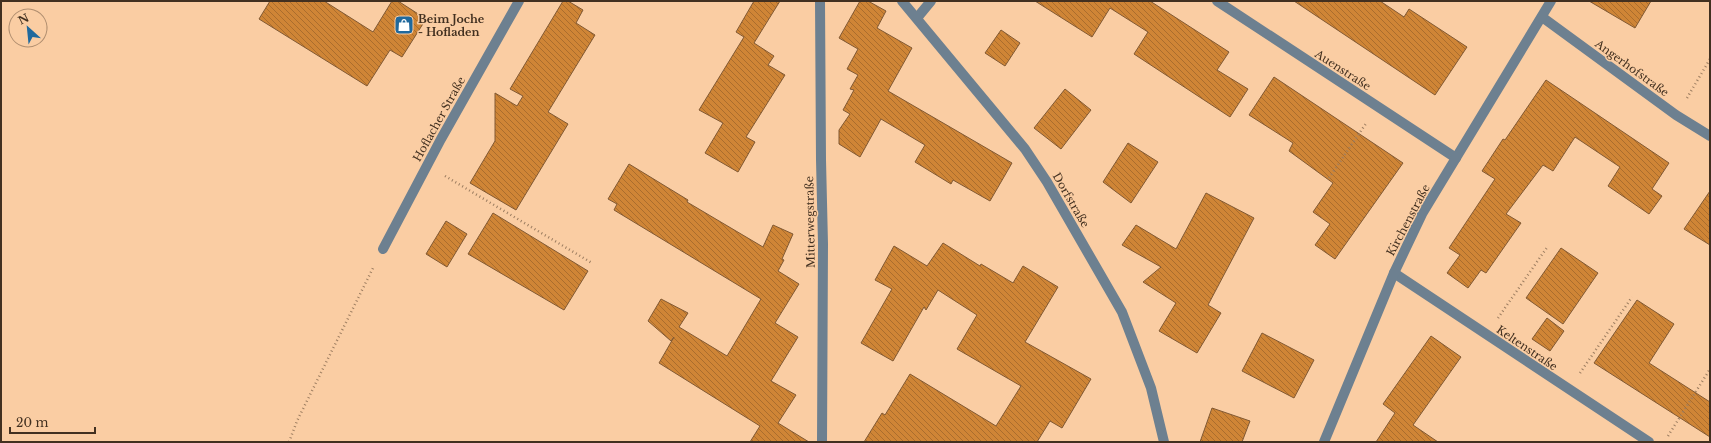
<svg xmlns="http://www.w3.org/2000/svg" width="1711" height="443" viewBox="0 0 1711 443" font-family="'Libre Baskerville',serif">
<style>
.building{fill:url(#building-back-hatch);stroke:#815933}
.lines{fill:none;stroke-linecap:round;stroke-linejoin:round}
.path{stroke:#9c7d60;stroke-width:2.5;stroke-dasharray:1 3;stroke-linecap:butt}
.minor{stroke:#6d8090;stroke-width:10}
.labels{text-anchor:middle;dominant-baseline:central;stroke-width:3;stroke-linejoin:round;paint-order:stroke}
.poi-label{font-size:11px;font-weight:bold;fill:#423020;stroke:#facda3;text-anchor:start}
.street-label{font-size:11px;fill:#423020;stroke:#facda3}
</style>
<defs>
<pattern id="building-back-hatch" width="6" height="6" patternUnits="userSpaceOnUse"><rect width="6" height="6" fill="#cf8536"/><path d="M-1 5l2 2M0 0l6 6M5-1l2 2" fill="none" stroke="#aa6d2d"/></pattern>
</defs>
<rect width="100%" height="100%" fill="#facda3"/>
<g class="building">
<path d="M 270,1 L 324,1 L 373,32 L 392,1 L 398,1 L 426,19 L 402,57 L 390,50 L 367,86 L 259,19 Z"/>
<path d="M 563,1 L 568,1 L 583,10 L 576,23 L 595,35 L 548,112 L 568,124 L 516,210 L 470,183 L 495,141 L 495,93 L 517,106 L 523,96 L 510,89 Z"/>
<path d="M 754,1 L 780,1 L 754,43 L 774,56 L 768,65 L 785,75 L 746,137 L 755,142 L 738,172 L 705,153 L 723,123 L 699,110 L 744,37 L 736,32 Z"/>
<path d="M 860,1 L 868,1 L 886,11 L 877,28 L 912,48 L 888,91 L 1012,163 L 990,201 L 953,180 L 951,184 L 915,162 L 925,145 L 881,119 L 860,157 L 839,144 L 839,130 L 850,114 L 843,110 L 854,90 L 850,89 L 858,75 L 847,69 L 858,49 L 839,38 Z"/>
<path d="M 1035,1 L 1150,1 L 1229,52 L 1217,70 L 1248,89 L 1230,117 L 1134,54 L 1148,32 L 1110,8 L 1092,37 Z"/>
<path d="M 1294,1 L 1380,1 L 1404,17 L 1409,9 L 1467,47 L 1435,95 Z"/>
<path d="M 1589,1 L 1651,1 L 1635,28 Z"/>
<path d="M 1001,30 L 1020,43 L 1005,66 L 985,53 Z"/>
<path d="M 1274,77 L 1403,163 L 1335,259 L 1315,245 L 1330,224 L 1313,212 L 1333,183 L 1289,151 L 1293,143 L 1249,115 Z"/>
<path d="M 1546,80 L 1669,163 L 1652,189 L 1662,196 L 1649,214 L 1608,186 L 1620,167 L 1575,137 L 1553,171 L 1543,165 L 1506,214 L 1521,223 L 1486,273 L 1481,270 L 1468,288 L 1447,273 L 1460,255 L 1449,248 L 1495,179 L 1482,171 L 1503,139 L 1505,140 Z"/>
<path d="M 1065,89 L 1091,110 L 1061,149 L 1034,128 Z"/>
<path d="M 1128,143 L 1158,162 L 1131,203 L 1103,182 Z"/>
<path d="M 629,164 L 688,200 L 687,202 L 763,247 L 773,225 L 793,234 L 782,259 L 784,260 L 778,271 L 799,284 L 775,323 L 798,337 L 771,381 L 796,395 L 778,423 L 809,442 L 750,442 L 760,426 L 659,363 L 674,337 L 671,341 L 648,321 L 661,299 L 688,313 L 679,327 L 727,356 L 761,299 L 614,210 L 617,204 L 608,199 Z"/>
<path d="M 1710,191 L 1710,245 L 1684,229 Z"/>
<path d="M 1206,193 L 1254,218 L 1208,305 L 1221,313 L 1197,353 L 1159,331 L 1176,303 L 1143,282 L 1161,267 L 1122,245 L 1136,225 L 1176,249 Z"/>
<path d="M 493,213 L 588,271 L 564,310 L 468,254 Z"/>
<path d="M 446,221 L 467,234 L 447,267 L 426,254 Z"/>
<path d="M 943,243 L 980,266 L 981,264 L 1013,283 L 1023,266 L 1058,287 L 1025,342 L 1091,379 L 1062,428 L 1050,421 L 1037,442 L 864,442 L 882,413 L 885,415 L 910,374 L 996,426 L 1021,386 L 957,349 L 977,315 L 938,290 L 926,310 L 924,307 L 893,361 L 861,343 L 892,289 L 875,280 L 894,246 L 927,266 Z"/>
<path d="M 1561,248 L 1598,273 L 1563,324 L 1526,298 Z"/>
<path d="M 1637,300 L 1674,324 L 1649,363 L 1710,402 L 1710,437 L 1594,363 Z"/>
<path d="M 1547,318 L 1564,331 L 1550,351 L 1532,339 Z"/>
<path d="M 1262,333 L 1314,360 L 1294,398 L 1242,371 Z"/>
<path d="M 1431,336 L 1461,357 L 1413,425 L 1438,442 L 1376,442 L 1395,413 L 1383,404 Z"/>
<path d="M 1212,408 L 1250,421 L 1242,442 L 1200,442 Z"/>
</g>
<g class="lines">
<g class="path">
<path d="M 1687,98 L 1710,59"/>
<path d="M 445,176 L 592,263"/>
<path d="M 1329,178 L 1367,122"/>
<path d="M 1498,318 L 1548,246"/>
<path d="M 1580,373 L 1632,297"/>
<path d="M 1668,436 L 1710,369"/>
<path d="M 289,442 L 297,421 L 374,266"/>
</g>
<g class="minor">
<path d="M 820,1 L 821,160 L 823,244 L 822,442"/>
<path d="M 902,1 L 1025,149 L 1047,182 L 1122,312 L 1151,388 L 1164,442"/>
<path d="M 1217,1 L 1456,158"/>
<path d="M 1542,17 L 1676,115 L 1710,136"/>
<path d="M 917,18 L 931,1"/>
<path d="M 383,249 L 441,139 L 519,1"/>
<path d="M 1394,273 L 1649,442"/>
<path d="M 1324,442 L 1394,273 L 1422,214 L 1551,1"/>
</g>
</g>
<defs>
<symbol id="shop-square" viewBox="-11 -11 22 22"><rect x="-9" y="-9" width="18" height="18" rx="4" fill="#20699d" stroke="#facda3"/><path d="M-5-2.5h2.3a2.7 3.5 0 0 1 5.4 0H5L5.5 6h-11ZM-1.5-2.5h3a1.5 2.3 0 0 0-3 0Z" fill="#fff"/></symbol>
</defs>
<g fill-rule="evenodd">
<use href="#shop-square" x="393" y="14" width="22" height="22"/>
</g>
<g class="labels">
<g class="poi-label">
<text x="418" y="19">Beim Joche<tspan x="418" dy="13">- Hofladen</tspan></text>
</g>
<g class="street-label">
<text transform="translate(1632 68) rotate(36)">Angerhofstraße</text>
<text transform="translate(1343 70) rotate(33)">Auenstraße</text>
<text transform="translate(439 119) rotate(-61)">Hoflacher Straße</text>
<text transform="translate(1071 200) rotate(60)">Dorfstraße</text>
<text transform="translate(1408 220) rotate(-62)">Kirchenstraße</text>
<text transform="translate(810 222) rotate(-91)">Mitterwegstraße</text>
<text transform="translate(1527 348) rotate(34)">Keltenstraße</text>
</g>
</g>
<rect width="1711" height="443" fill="none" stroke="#423020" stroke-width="4"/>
<g transform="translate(28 28) rotate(333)"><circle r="19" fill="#facda3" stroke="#b08e6f"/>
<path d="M0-3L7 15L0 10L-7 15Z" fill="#20699d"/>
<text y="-6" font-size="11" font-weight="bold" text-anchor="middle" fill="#423020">N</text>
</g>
<path d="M10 427v6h85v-6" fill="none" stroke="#423020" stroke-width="2"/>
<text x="16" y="427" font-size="12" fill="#423020" stroke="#facda3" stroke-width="3" paint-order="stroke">20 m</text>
</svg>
